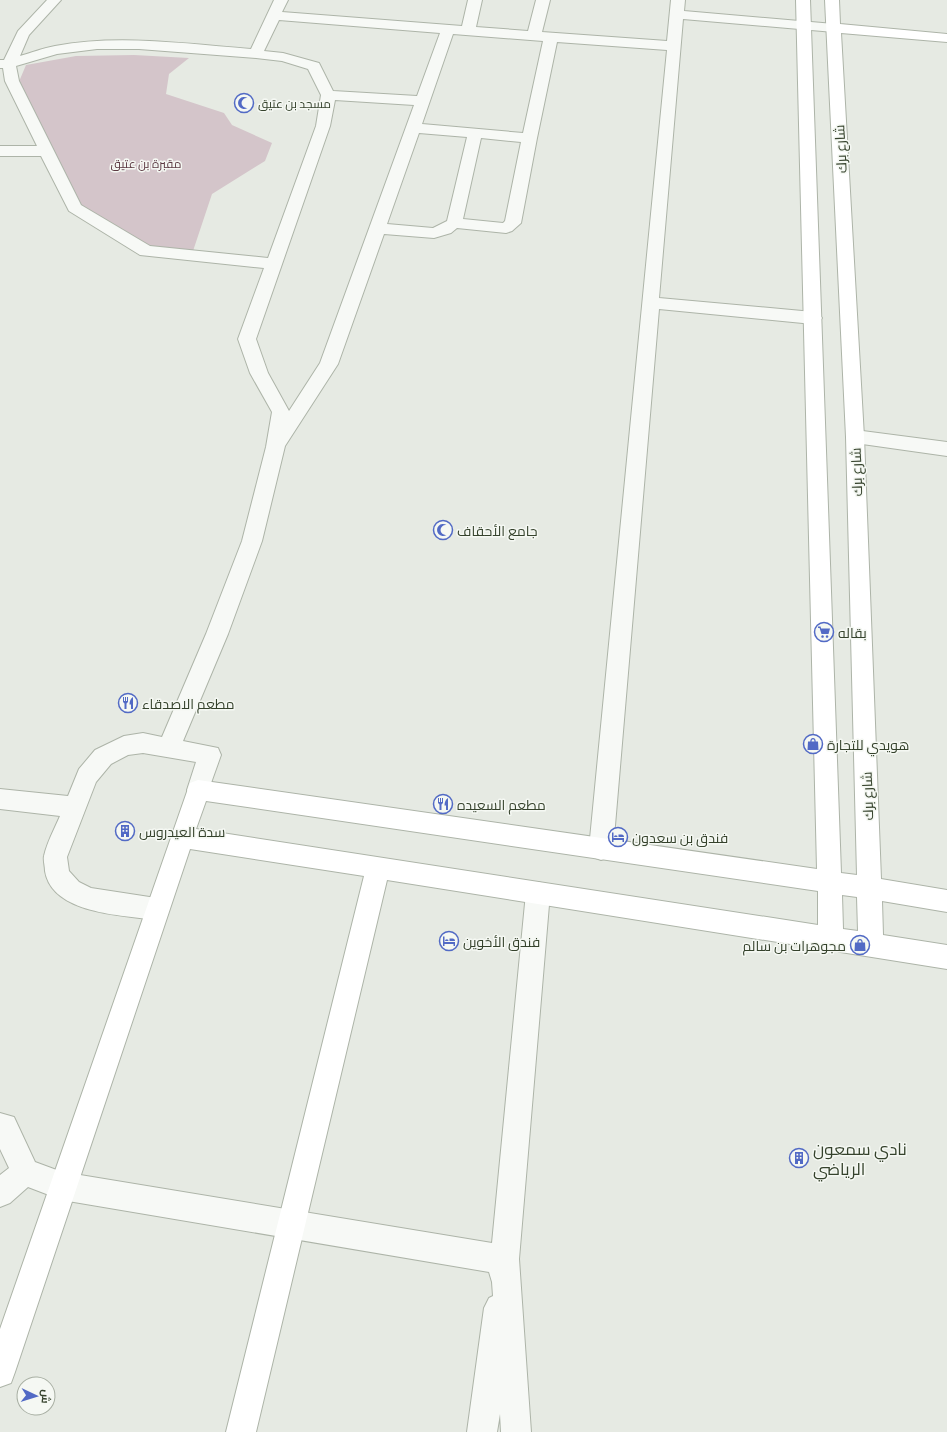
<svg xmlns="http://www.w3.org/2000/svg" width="947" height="1432" viewBox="0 0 947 1432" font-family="Barlow,Cairo,sans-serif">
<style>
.green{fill:#d4c5ca}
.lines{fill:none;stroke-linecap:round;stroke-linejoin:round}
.street-casing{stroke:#adb4a8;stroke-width:2}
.secondary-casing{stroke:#adb4a8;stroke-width:2}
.street{fill:#f7f9f6;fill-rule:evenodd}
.secondary{fill:#fff;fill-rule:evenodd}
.labels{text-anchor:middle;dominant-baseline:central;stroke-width:3;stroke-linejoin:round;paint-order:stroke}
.far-poi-label{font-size:12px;fill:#35422c;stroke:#f5f8f3;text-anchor:start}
.far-park-label{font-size:12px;fill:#5c3a43;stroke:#f5f8f3}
.street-label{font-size:14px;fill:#35422c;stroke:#f5f8f3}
.poi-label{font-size:14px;fill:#35422c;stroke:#f5f8f3;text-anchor:start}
.near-poi-label{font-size:17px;fill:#35422c;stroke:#f5f8f3;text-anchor:start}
</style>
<rect width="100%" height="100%" fill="#e6eae3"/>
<path class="green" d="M 134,55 L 189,58 L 169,74 L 166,94 L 224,113 L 232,125 L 272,143 L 265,161 L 212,194 L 192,254 L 147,249 L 86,213 L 71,195 L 18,84 L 26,65 L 76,56 Z"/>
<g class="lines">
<defs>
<g id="street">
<path d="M 47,0 L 61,0 L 29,35 L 20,56 C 31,53 43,48 55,46 C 119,34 186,44 251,49 L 274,0 L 288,0 L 282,12 L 462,26 L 468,0 L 482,0 L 476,27 L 528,31 L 536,0 L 550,0 L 542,32 L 667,41 L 671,0 L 685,0 L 684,11 L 834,24 L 839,25 L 841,28 L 839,31 L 834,32 L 683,19 L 659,298 L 813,312 L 819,314 L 822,318 L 819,322 L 813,324 L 659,309 L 613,849 L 609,857 L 601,860 L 593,857 L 589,849 L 667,50 L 557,42 L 537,138 L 521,223 L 512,231 L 506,233 L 457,228 L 451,233 L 434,238 L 384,234 L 338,364 L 285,446 L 262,541 L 228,634 L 183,741 L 218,748 L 221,755 L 206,797 L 198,800 L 190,797 L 187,790 L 196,762 L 143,753 L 128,755 L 111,764 L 96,782 L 67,857 L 69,871 L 79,882 L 91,888 L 156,898 L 165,901 L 168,909 L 165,917 L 156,920 C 122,915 52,914 45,871 C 45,866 43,860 44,856 C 47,842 55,828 60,816 L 0,809 L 0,789 L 68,796 L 79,769 L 95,750 L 124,736 L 143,733 L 162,737 L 206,634 L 242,541 L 266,447 L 272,412 L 250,373 L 238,339 L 264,268 L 140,255 L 69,211 L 41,156 L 0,156 L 0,146 L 37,146 L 5,81 L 3,68 L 0,68 L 0,60 L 4,60 L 18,31 ZM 279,20 L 440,33 L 417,96 L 333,91 L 319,63 L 283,53 L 264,51 ZM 453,34 L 543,41 L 523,133 L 422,124 ZM 97,49 L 139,49 L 256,58 L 282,61 L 308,69 L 321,95 L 316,126 L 268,258 L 150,246 L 81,205 L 19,81 L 16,66 L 57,54 ZM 335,100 L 414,105 L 320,363 L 289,411 L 268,373 L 256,339 L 330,126 ZM 419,133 L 467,137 L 447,221 L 433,228 L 387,224 ZM 481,138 L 521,142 L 505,221 L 503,223 L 463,219 Z"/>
<path d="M 855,430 L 947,442 L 947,456 L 848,442 L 846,437 L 848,432 Z"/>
<path d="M 538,882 L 547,885 L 550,893 L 519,1259 L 531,1432 L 501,1432 L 500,1414 L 497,1432 L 467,1432 L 484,1308 L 489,1298 L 493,1296 L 492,1282 L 489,1272 L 62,1200 L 28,1187 L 10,1203 L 0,1207 L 0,1175 L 9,1168 L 0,1149 L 0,1113 L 14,1117 L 35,1162 L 62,1172 L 492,1243 L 526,893 L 529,885 Z"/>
</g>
<path id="secondary" d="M 796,0 L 810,0 L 841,873 L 857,875 L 846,437 L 825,0 L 839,0 L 840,24 L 947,34 L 947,42 L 841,33 L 864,437 L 881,879 L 947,890 L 947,912 L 882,901 L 883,935 L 947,945 L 947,969 L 387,880 L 256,1432 L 226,1432 L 364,876 L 190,849 L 15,1372 L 11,1383 L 0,1387 L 0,1329 L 190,783 L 198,780 L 817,869 ZM 206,801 L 818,891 L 818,925 L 196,829 ZM 842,895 L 857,897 L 858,931 L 843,929 Z"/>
</defs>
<use href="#street" class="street-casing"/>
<use href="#secondary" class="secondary-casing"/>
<use href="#street" class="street"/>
<use href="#secondary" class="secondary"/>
</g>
<defs>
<symbol id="mosque-ring" viewBox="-11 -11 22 22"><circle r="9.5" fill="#f5f8f3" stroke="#526ac5" stroke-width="1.5"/><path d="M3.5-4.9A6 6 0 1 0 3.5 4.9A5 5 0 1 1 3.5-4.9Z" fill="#526ac5"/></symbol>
<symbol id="supermarket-ring" viewBox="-11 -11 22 22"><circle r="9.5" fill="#f5f8f3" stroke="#526ac5" stroke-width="1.5"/><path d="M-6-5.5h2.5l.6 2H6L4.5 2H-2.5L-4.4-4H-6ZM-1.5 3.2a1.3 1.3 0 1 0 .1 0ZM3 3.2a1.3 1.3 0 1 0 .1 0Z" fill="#526ac5"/></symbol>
<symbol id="restaurant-ring" viewBox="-11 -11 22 22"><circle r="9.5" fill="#f5f8f3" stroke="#526ac5" stroke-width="1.5"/><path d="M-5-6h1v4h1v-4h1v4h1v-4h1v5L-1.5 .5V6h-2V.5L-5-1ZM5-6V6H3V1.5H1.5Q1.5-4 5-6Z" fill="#526ac5"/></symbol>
<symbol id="shop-ring" viewBox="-11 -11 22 22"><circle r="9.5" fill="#f5f8f3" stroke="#526ac5" stroke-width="1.5"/><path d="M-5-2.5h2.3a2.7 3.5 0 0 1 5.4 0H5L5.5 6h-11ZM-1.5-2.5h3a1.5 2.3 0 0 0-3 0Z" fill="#526ac5"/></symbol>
<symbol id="building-ring" viewBox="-11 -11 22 22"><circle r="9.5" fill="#f5f8f3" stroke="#526ac5" stroke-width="1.5"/><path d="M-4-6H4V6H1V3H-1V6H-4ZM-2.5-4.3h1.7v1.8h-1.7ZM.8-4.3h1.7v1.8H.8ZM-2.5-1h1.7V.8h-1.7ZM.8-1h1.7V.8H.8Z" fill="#526ac5"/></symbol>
<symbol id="hotel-ring" viewBox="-11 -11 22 22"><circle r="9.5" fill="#f5f8f3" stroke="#526ac5" stroke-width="1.5"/><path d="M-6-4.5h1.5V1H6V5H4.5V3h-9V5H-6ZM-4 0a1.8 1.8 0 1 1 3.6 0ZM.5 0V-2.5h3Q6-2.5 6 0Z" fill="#526ac5"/></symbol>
</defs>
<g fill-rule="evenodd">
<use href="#mosque-ring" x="233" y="92" width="22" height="22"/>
<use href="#mosque-ring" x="432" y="519" width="22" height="22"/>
<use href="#supermarket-ring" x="813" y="621" width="22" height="22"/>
<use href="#restaurant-ring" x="117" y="692" width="22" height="22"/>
<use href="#shop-ring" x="802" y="733" width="22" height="22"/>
<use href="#restaurant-ring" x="432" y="793" width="22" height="22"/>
<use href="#building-ring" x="114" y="820" width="22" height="22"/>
<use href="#hotel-ring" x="607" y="826" width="22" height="22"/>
<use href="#hotel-ring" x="438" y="930" width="22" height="22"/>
<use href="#shop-ring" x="849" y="934" width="22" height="22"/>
<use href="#building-ring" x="788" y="1147" width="22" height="22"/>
</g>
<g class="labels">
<g class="far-poi-label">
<text x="258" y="103">مسجد بن عتيق</text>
</g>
<g class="far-park-label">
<text x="146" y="163">مقبرة بن عتيق</text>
</g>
<g class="street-label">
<text transform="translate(840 149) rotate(-93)">شارع برك</text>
<text transform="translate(856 472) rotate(-92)">شارع برك</text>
<text transform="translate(867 796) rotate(-92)">شارع برك</text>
</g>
<g class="poi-label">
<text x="457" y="530">جامع الأحقاف</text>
<text x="838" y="632">بقاله</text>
<text x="142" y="703">مطعم الاصدقاء</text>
<text x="827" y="744">هويدي للتجارة</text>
<text x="457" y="804">مطعم السعيده</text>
<text x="139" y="831">سدة العيدروس</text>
<text x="632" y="837">فندق بن سعدون</text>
<text x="463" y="941">فندق الأخوين</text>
<text x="846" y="945" text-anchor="end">مجوهرات بن سالم</text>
</g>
<g class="near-poi-label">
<text x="813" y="1148">نادي سمعون<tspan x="813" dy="20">الرياضي</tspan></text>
</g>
</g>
<g transform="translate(36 1396) rotate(94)"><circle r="19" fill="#f5f8f3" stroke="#a8afa3"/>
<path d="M0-3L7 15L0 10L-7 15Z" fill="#526ac5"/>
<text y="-6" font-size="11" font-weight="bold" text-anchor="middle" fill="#35422c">ش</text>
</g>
</svg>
